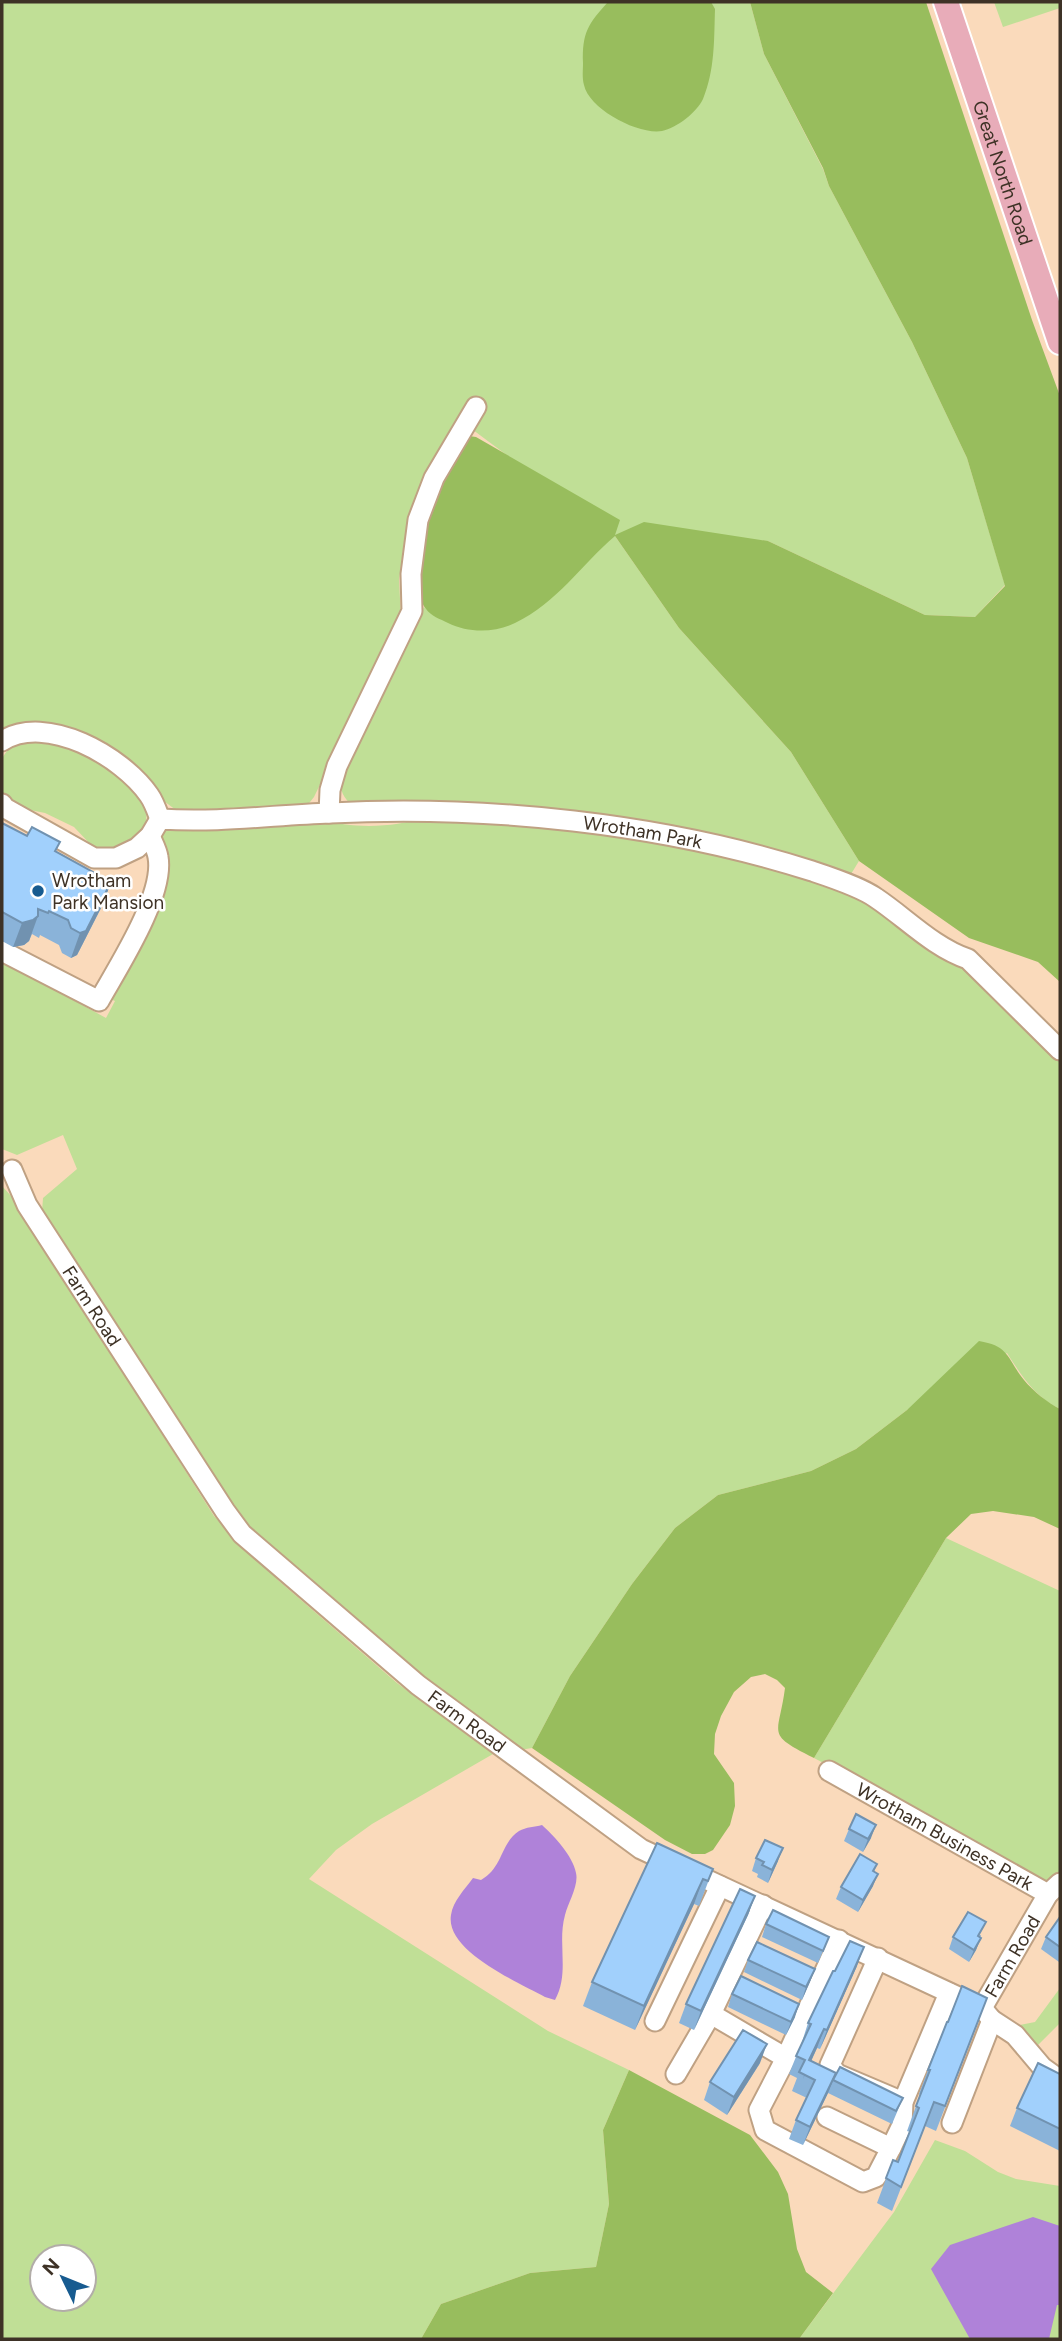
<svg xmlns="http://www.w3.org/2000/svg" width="1062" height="2341" viewBox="0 0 1062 2341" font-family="Figtree,sans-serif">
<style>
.green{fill:#c0df96;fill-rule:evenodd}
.forest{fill:#98bd5d}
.water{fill:#af82d9}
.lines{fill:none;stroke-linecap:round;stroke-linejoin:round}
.minor-casing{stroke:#bfa183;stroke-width:23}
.major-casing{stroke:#fff;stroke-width:28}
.minor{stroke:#fff;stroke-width:19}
.major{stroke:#e8acb9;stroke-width:24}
.wall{fill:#8ab3d9}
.shaded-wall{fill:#7192b0}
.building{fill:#a1d0fc;stroke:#7192b0;stroke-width:2}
.poi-dot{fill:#175b90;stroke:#fff;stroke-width:2.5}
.labels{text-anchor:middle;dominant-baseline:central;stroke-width:5;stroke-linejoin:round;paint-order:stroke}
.street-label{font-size:19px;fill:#3e3226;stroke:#fff}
.poi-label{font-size:19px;fill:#3e3226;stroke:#fff;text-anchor:start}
</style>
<rect width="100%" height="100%" fill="#fadabb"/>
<g class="green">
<path d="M 2,2 L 750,2 L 764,54 L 823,169 L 829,186 L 912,342 L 967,458 L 1005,585 L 975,617 L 925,615 L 768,541 L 615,536 L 679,628 L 791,752 L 859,861 L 848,879 L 776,852 L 353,806 C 336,792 340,780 343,760 L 424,607 L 433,615 L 614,535 L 465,424 L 417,499 L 404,543 L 399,580 L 401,617 L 314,797 L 306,807 L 180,813 L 157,796 L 133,768 L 21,725 L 2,728 Z"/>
<path d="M 994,2 L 1060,2 L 1060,8 L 1003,27 Z"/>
<path d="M 20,740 L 62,740 L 111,768 L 145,800 L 147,810 L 146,822 L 141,835 L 115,853 L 94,848 L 74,827 L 45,813 L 5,805 C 0,795 0,772 2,760 C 4,752 13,745 20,740 Z"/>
<path d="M 420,817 L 613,830 L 794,873 L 824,887 L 844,889 L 875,903 L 969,969 L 1060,1057 L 1060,1409 C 1035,1397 1021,1375 1007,1353 L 907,1410 L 856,1449 L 811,1471 L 718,1495 L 675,1528 L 632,1584 L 570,1676 L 532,1748 L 514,1751 L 432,1688 L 238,1519 L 42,1212 L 43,1198 L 77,1169 L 63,1135 L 17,1155 L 2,1149 L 2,961 L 106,1018 L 115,1001 L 106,997 L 158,895 L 161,838 L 164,831 L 176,827 L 325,819 C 346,829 400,828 420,817 Z"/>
<path d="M 2,1186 L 12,1197 L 214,1516 L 279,1581 L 397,1683 L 493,1754 L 372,1824 L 336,1850 L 309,1879 L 548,2031 L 629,2070 L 603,2130 L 609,2204 L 596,2267 L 530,2273 L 441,2304 L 421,2339 L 2,2339 ZM 42,2257 L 84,2257 L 84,2299 L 42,2299 Z"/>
<path d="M 946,1538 L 1060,1591 L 1060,1875 C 1041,1887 1036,1877 1019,1866 L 814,1758 Z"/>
<path d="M 1060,1988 L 1060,2023 L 1036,2047 L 1015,2026 L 1035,2022 Z"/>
<path d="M 935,2140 L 965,2151 L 998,2172 L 1016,2179 L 1060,2186 L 1060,2339 L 799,2339 L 894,2212 Z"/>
</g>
<g class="forest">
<path d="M 608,2 L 711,2 L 715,9 C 714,40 715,70 703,99 C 697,112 677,128 662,131 C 638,135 589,109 584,85 C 582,78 583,70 583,63 C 582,33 588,24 608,2 Z"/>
<path d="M 750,2 L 926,2 L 1032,320 L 1060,396 L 1060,982 L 1038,962 L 969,938 L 859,861 L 791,752 L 679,628 L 615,536 C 581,565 557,603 515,623 C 495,633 468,633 448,623 C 440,619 431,616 426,609 C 407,586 424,510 436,485 C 444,468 458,452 469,436 L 476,437 L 620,520 L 615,535 L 644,522 L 768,541 L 925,615 L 975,617 L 1005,586 L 967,458 L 912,342 L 829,186 L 823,168 L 764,54 Z"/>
<path d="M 979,1341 C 1010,1346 1007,1359 1024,1380 C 1033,1391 1048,1403 1060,1409 L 1060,1529 L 1034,1517 L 993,1511 L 971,1514 L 946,1538 L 814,1758 C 764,1733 779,1736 785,1688 L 777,1680 L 765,1674 L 751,1677 L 734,1692 L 721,1716 L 715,1734 L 714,1754 L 734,1783 L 735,1806 L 730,1825 L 713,1850 L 705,1854 L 692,1854 L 665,1840 L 532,1748 L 570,1676 L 632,1584 L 675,1528 L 718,1495 L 811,1471 L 856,1449 L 907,1410 Z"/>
<path d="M 629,2070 L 750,2135 L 778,2172 L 788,2194 L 797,2249 L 806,2272 L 833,2293 L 799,2339 L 421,2339 L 441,2304 L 530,2273 L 596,2267 L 609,2204 L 603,2130 Z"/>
</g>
<g class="water">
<path d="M 542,1825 C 554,1836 573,1856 576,1873 C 579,1885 568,1903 565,1915 C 557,1944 570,1973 555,2000 L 545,1997 C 518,1982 445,1951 451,1915 C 453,1901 465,1889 473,1878 L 481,1880 C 503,1868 501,1842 519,1831 C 526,1827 535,1827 542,1825 Z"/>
<path d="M 1033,2217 L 1060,2226 L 1060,2305 L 1057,2305 L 1049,2339 L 970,2339 L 931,2269 L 950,2245 Z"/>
</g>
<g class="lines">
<defs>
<g id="minor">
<path d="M 2,741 C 46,713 122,756 149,795 C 154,802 157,811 160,819"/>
<path id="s1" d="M 2,804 L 5,808 L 94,858 L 116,858 L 137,848 L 150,836 L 160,819 C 218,823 273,815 330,813 C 487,805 662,823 812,871 C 830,877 861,887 876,898 C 906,918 933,947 968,959 L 1060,1050"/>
<path d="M 329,813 L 330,790 L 337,766 L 412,611 L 411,574 L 418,520 L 434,478 L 476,407"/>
<path d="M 2,951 L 99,1001 C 118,967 165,895 158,857 C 157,850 153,843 150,836"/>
<path id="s2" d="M 12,1170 L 27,1205 L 225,1511 L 242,1534 L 418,1685 L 641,1849 L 982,2008 L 1048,1894"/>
<path id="s3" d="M 829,1771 L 1048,1894 L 1060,1883"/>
<path d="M 878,1958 L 830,2065 L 837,2074 L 903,2102"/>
<path d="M 711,2014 L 786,2058 L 759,2110 L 765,2130 L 863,2182 L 876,2177 L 891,2148 L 827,2117"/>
<path d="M 992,2020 L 1015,2035 L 1042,2067 L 1060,2080"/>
<path d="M 655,2021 L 720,1886"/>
<path d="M 786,2058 L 839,1940"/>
<path d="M 676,2074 L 711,2014 L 763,1905"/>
<path d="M 952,2123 L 992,2020 L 982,2008"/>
<path d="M 891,2148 L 902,2125 L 903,2102 L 949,1993"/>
</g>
<g id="major">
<path id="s4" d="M 946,2 L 1060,342"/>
</g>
</defs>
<use href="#minor" class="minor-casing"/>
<use href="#major" class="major-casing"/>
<use href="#minor" class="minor"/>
<use href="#major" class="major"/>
</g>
<g class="wall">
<path d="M 2,823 L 27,836 L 60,842 L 56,851 L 111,882 L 102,906 L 77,955 L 71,958 L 62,953 L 59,945 L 40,935 L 39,938 L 32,934 L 29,941 L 24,945 L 13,947 L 2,941 Z"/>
<path d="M 849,1829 L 871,1838 L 863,1852 L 844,1841 Z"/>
<path d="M 756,1858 L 778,1861 L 768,1883 L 757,1877 L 758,1874 L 752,1871 Z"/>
<path d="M 877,1864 L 874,1872 L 873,1886 L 858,1912 L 836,1899 L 841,1887 Z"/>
<path d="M 713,1869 L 699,1906 L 694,1904 L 635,2030 L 583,2006 L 592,1982 Z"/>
<path d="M 755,1896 L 748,1915 L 694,2030 L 679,2023 L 686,2004 Z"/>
<path d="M 1060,1917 L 1060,1959 L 1059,1962 L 1041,1949 L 1046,1937 Z"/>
<path d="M 766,1924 L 829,1937 L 818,1963 L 762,1937 Z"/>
<path d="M 981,1935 L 976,1950 L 969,1962 L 949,1949 L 953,1937 Z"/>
<path d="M 748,1960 L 815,1969 L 802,2000 L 744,1972 Z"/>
<path d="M 857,1966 L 820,2049 L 817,2048 L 811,2061 L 836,2073 L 903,2098 L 892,2124 L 828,2093 L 803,2145 L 789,2139 L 796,2120 L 807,2098 L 792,2091 L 797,2078 L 789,2074 L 802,2042 L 808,2023 Z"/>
<path d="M 732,1994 L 795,2017 L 786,2035 L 728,2007 Z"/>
<path d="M 987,1998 L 936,2131 L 925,2126 L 892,2211 L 877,2203 L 893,2160 L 898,2162 L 910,2132 L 907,2131 L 920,2095 L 919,2094 L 928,2070 L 948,2022 Z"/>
<path d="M 760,2063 L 727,2115 L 704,2100 L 710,2082 Z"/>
<path d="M 1060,2074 L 1060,2151 L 1010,2126 L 1017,2108 Z"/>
</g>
<g class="shaded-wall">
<path d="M 111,882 L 102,906 L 77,955 L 71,958 L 80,933 Z"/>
<path d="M 38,916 L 29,941 L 24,945 L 13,947 L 22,923 Z"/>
<path d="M 876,1825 L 871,1838 L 863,1852 L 868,1839 Z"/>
<path d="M 783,1848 L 778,1861 L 768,1883 L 772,1870 Z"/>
<path d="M 878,1874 L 873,1886 L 858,1912 L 863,1900 Z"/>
<path d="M 703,1879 L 694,1904 L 635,2030 L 644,2006 Z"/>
<path d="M 755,1896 L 748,1915 L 694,2030 L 701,2011 Z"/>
<path d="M 981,1938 L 976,1950 L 969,1962 L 974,1950 Z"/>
<path d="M 864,1947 L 857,1966 L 820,2049 L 827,2030 Z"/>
<path d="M 815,1969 L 810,1982 L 802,2000 L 806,1987 Z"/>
<path d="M 799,2004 L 795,2017 L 786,2035 L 791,2022 Z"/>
<path d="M 824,2029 L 817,2048 L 803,2079 L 809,2060 Z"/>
<path d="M 767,2044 L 760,2063 L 727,2115 L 734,2097 Z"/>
<path d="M 836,2073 L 828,2093 L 803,2145 L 810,2127 Z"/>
</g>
<g class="building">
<path d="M 2,823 L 27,836 L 32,827 L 60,842 L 55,851 L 111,882 L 86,931 L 80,933 L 71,928 L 68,920 L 49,911 L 48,913 L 38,909 L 38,916 L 33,920 L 22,923 L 2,912 Z"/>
<path d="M 856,1814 L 876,1825 L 868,1839 L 849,1829 Z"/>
<path d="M 765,1840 L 783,1848 L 772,1870 L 762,1865 L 764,1862 L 756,1858 Z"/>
<path d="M 657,1843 L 713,1869 L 708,1881 L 703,1879 L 644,2006 L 592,1982 Z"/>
<path d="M 860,1854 L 877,1864 L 873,1871 L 878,1874 L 863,1900 L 841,1887 Z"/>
<path d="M 740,1889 L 755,1896 L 701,2011 L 686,2004 Z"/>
<path d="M 773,1910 L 829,1937 L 823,1951 L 766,1924 Z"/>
<path d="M 968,1912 L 986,1922 L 978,1936 L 981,1938 L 974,1950 L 953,1937 Z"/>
<path d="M 1060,1917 L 1060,1947 L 1046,1937 Z"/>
<path d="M 850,1941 L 864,1947 L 827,2030 L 824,2029 L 809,2060 L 836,2073 L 810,2127 L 796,2120 L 815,2080 L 799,2072 L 805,2060 L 796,2056 L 811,2024 L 808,2023 L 833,1971 L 835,1971 Z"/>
<path d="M 757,1942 L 815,1969 L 806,1987 L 748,1960 Z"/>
<path d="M 741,1976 L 799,2004 L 791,2022 L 732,1994 Z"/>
<path d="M 962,1986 L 987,1998 L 945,2106 L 934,2102 L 901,2187 L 886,2178 L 893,2160 L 898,2162 L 919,2108 L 916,2106 L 930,2070 L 928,2070 L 947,2022 L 948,2022 Z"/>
<path d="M 743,2030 L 767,2044 L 734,2097 L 710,2082 Z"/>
<path d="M 1038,2063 L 1060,2074 L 1060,2129 L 1017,2108 Z"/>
<path d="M 840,2067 L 903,2098 L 896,2111 L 833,2080 Z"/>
</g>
<circle class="poi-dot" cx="38" cy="891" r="7"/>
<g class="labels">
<g class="street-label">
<text stroke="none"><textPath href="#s4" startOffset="180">Great North Road</textPath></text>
<text stroke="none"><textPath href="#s1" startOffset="674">Wrotham Park</textPath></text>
<text stroke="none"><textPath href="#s2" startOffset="158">Farm Road</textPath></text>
<text stroke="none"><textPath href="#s2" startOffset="724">Farm Road</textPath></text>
<text stroke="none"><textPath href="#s3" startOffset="133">Wrotham Business Park</textPath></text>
<text stroke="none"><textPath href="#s2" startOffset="1376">Farm Road</textPath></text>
</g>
<g class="poi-label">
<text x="52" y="880">Wrotham<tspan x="52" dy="22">Park Mansion</tspan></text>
</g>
</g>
<rect width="1062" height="2341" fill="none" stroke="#3e3226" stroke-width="7"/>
<g transform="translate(63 2278) rotate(313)"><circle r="33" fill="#ffffff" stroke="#b2ada8" stroke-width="2"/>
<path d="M0-5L12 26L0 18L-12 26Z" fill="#175b90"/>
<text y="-10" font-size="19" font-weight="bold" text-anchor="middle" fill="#3e3226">N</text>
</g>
</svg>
